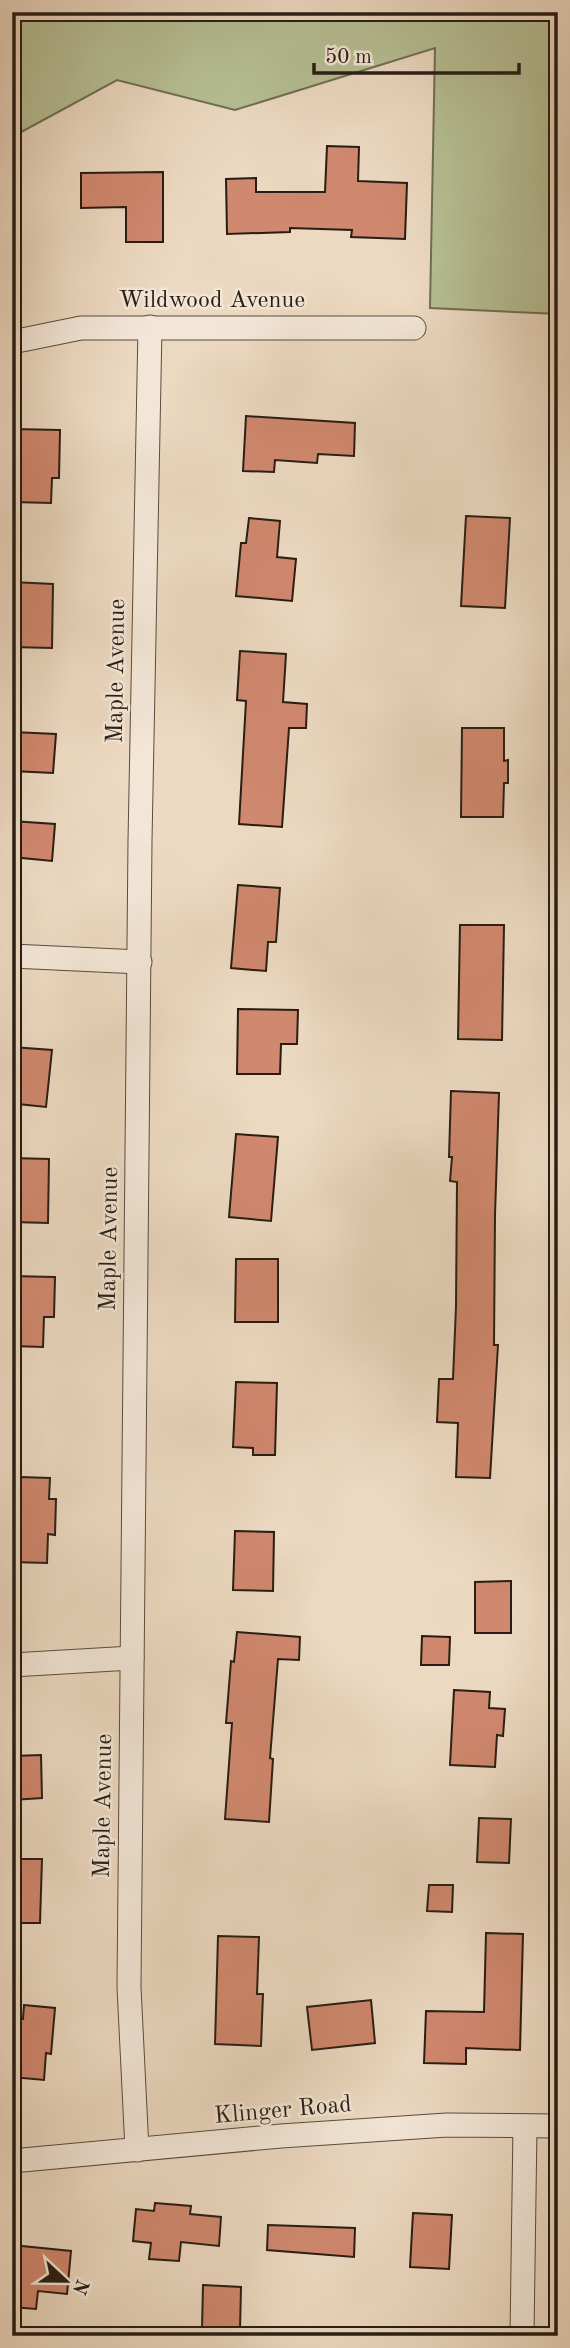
<svg xmlns="http://www.w3.org/2000/svg" width="570" height="2348" viewBox="0 0 570 2348" font-family="'Old Standard TT',serif">
<style>
.green{fill:#b6bf94;stroke:#6f6e54;stroke-width:2}
.building{fill:#d0886e;stroke:#281d14;stroke-width:2}
.lines{fill:none;stroke-linecap:round;stroke-linejoin:round}
.street-casing{stroke:#594c3f;stroke-width:25}
.street{stroke:#f3e6d7;stroke-width:23}
.labels{text-anchor:middle;dominant-baseline:central;stroke-width:5;stroke-linejoin:round;paint-order:stroke}
.street-label{font-size:24px;fill:#281d14;stroke:#f3e6d7}
</style>
<rect width="100%" height="100%" fill="#ecd9c1"/>
<filter id="stains"><feTurbulence type="fractalNoise" baseFrequency=".00286" numOctaves="4"/><feColorMatrix values="0 0 0 0 .2 0 0 0 0 .09 0 0 0 0 .02 0 0 0 .5 -.17"/></filter>
<radialGradient id="worn" r=".72"><stop offset=".6" stop-color="#630" stop-opacity="0"/><stop offset="1" stop-color="#630" stop-opacity=".3"/></radialGradient>
<path class="green" d="M 12,12 L 558,12 L 558,314 L 430,308 L 435,48 L 235,110 L 117,80 L 12,137 Z"/>
<g class="building">
<path d="M 327,146 L 359,147 L 358,181 L 407,183 L 405,239 L 351,237 L 352,230 L 290,228 L 290,232 L 227,234 L 226,179 L 256,178 L 256,192 L 325,192 Z"/>
<path d="M 163,172 L 163,242 L 126,242 L 126,207 L 81,208 L 81,173 Z"/>
<path d="M 246,416 L 355,423 L 354,456 L 318,454 L 317,463 L 275,460 L 274,472 L 243,471 Z"/>
<path d="M 13,429 L 60,430 L 59,478 L 52,478 L 51,503 L 12,502 Z"/>
<path d="M 466,516 L 510,518 L 505,608 L 461,606 Z"/>
<path d="M 249,518 L 280,521 L 277,557 L 296,559 L 292,601 L 236,596 L 241,543 L 246,543 Z"/>
<path d="M 12,582 L 53,584 L 52,648 L 12,647 Z"/>
<path d="M 240,651 L 286,654 L 283,702 L 307,704 L 306,728 L 289,728 L 282,827 L 239,824 L 246,701 L 237,700 Z"/>
<path d="M 462,728 L 504,728 L 504,761 L 508,760 L 508,783 L 504,783 L 503,817 L 461,817 Z"/>
<path d="M 12,732 L 56,734 L 53,773 L 12,771 Z"/>
<path d="M 12,821 L 55,824 L 52,861 L 12,857 Z"/>
<path d="M 238,885 L 280,888 L 276,942 L 268,942 L 266,971 L 231,968 Z"/>
<path d="M 460,925 L 504,925 L 502,1040 L 458,1039 Z"/>
<path d="M 238,1009 L 298,1010 L 297,1044 L 281,1044 L 280,1074 L 237,1074 Z"/>
<path d="M 12,1047 L 52,1050 L 46,1107 L 18,1104 L 18,1096 L 12,1095 Z"/>
<path d="M 451,1091 L 499,1093 L 495,1215 L 494,1345 L 498,1345 L 490,1478 L 456,1477 L 458,1423 L 437,1422 L 439,1379 L 453,1379 L 456,1306 L 457,1182 L 450,1181 L 452,1157 L 449,1157 Z"/>
<path d="M 236,1134 L 278,1137 L 271,1221 L 229,1217 Z"/>
<path d="M 12,1158 L 49,1159 L 48,1223 L 12,1222 Z"/>
<path d="M 236,1259 L 278,1259 L 278,1322 L 235,1322 Z"/>
<path d="M 12,1276 L 55,1277 L 54,1317 L 44,1317 L 43,1347 L 12,1346 Z"/>
<path d="M 236,1382 L 277,1383 L 275,1455 L 253,1455 L 253,1448 L 233,1447 Z"/>
<path d="M 20,1477 L 50,1478 L 49,1499 L 56,1499 L 55,1535 L 48,1534 L 47,1563 L 12,1562 L 12,1494 L 20,1493 Z"/>
<path d="M 235,1531 L 274,1532 L 273,1591 L 233,1590 Z"/>
<path d="M 511,1581 L 511,1633 L 475,1633 L 475,1582 Z"/>
<path d="M 237,1632 L 300,1637 L 299,1660 L 278,1659 L 270,1758 L 273,1759 L 269,1822 L 225,1819 L 232,1723 L 226,1723 L 231,1661 L 234,1662 Z"/>
<path d="M 422,1636 L 450,1637 L 449,1665 L 421,1665 Z"/>
<path d="M 454,1690 L 490,1692 L 489,1708 L 505,1709 L 503,1736 L 497,1735 L 495,1767 L 450,1765 Z"/>
<path d="M 41,1755 L 42,1798 L 12,1800 L 12,1756 Z"/>
<path d="M 479,1818 L 511,1819 L 509,1863 L 477,1862 Z"/>
<path d="M 12,1859 L 42,1859 L 40,1923 L 12,1923 Z"/>
<path d="M 429,1885 L 453,1885 L 452,1912 L 427,1911 Z"/>
<path d="M 486,1933 L 523,1934 L 520,2050 L 466,2048 L 466,2064 L 424,2063 L 426,2011 L 484,2012 Z"/>
<path d="M 218,1936 L 259,1937 L 257,1994 L 263,1994 L 261,2046 L 215,2044 Z"/>
<path d="M 371,2000 L 375,2043 L 312,2050 L 307,2007 Z"/>
<path d="M 24,2005 L 55,2008 L 51,2054 L 46,2053 L 44,2080 L 12,2077 L 12,2018 L 23,2019 Z"/>
<path d="M 155,2203 L 191,2206 L 190,2214 L 221,2217 L 219,2246 L 181,2242 L 179,2261 L 149,2259 L 151,2243 L 133,2241 L 136,2209 L 154,2211 Z"/>
<path d="M 413,2213 L 452,2215 L 449,2269 L 410,2267 Z"/>
<path d="M 268,2225 L 355,2228 L 354,2257 L 267,2250 Z"/>
<path d="M 12,2245 L 71,2251 L 67,2294 L 38,2291 L 36,2309 L 12,2307 Z"/>
<path d="M 203,2285 L 241,2287 L 240,2330 L 202,2329 Z"/>
</g>
<g class="lines">
<defs>
<g id="street">
<path d="M 12,342 L 81,328 L 414,328"/>
<path d="M 12,956 L 140,962"/>
<path d="M 12,1665 L 132,1658"/>
<path d="M 137,2150 L 129,1987 L 140,841 L 150,327"/>
<path d="M 12,2161 L 281,2136 L 447,2125 L 558,2126"/>
<path d="M 522,2336 L 525,2126"/>
</g>
</defs>
<use href="#street" class="street-casing"/>
<use href="#street" class="street"/>
</g>
<g class="labels">
<g class="street-label">
<text x="212" y="301">Wildwood Avenue</text>
<text transform="translate(117 671) rotate(-89)">Maple Avenue</text>
<text transform="translate(110 1239) rotate(-89)">Maple Avenue</text>
<text transform="translate(104 1806) rotate(-89)">Maple Avenue</text>
<text transform="translate(283 2111) rotate(-5)">Klinger Road</text>
</g>
</g>
<rect width="570" height="2348" fill="none" stroke="#ecd9c1" stroke-width="42"/>
<rect x="14" y="14" width="542" height="2320" fill="none" stroke="#281d14" stroke-width="3.5"/>
<rect x="21" y="21" width="528" height="2306" fill="none" stroke="#281d14" stroke-width="2"/>
<g transform="translate(66 2281) rotate(112)" stroke="#f3e6d7" stroke-width="5" paint-order="stroke">
<path d="M0-5L12 26L0 18L-12 26Z" fill="#281d14"/>
<text y="-10" font-size="19" font-weight="bold" text-anchor="middle" fill="#281d14">N</text>
</g>
<path d="M314 63v10h205v-10" fill="none" stroke="#281d14" stroke-width="3.5"/>
<text x="325" y="63" font-size="21" fill="#281d14" stroke="#f3e6d7" stroke-width="5" paint-order="stroke">50 m</text>
<rect width="100%" height="100%" filter="url(#stains)"/>
<rect width="100%" height="100%" fill="url(#worn)"/>
</svg>
